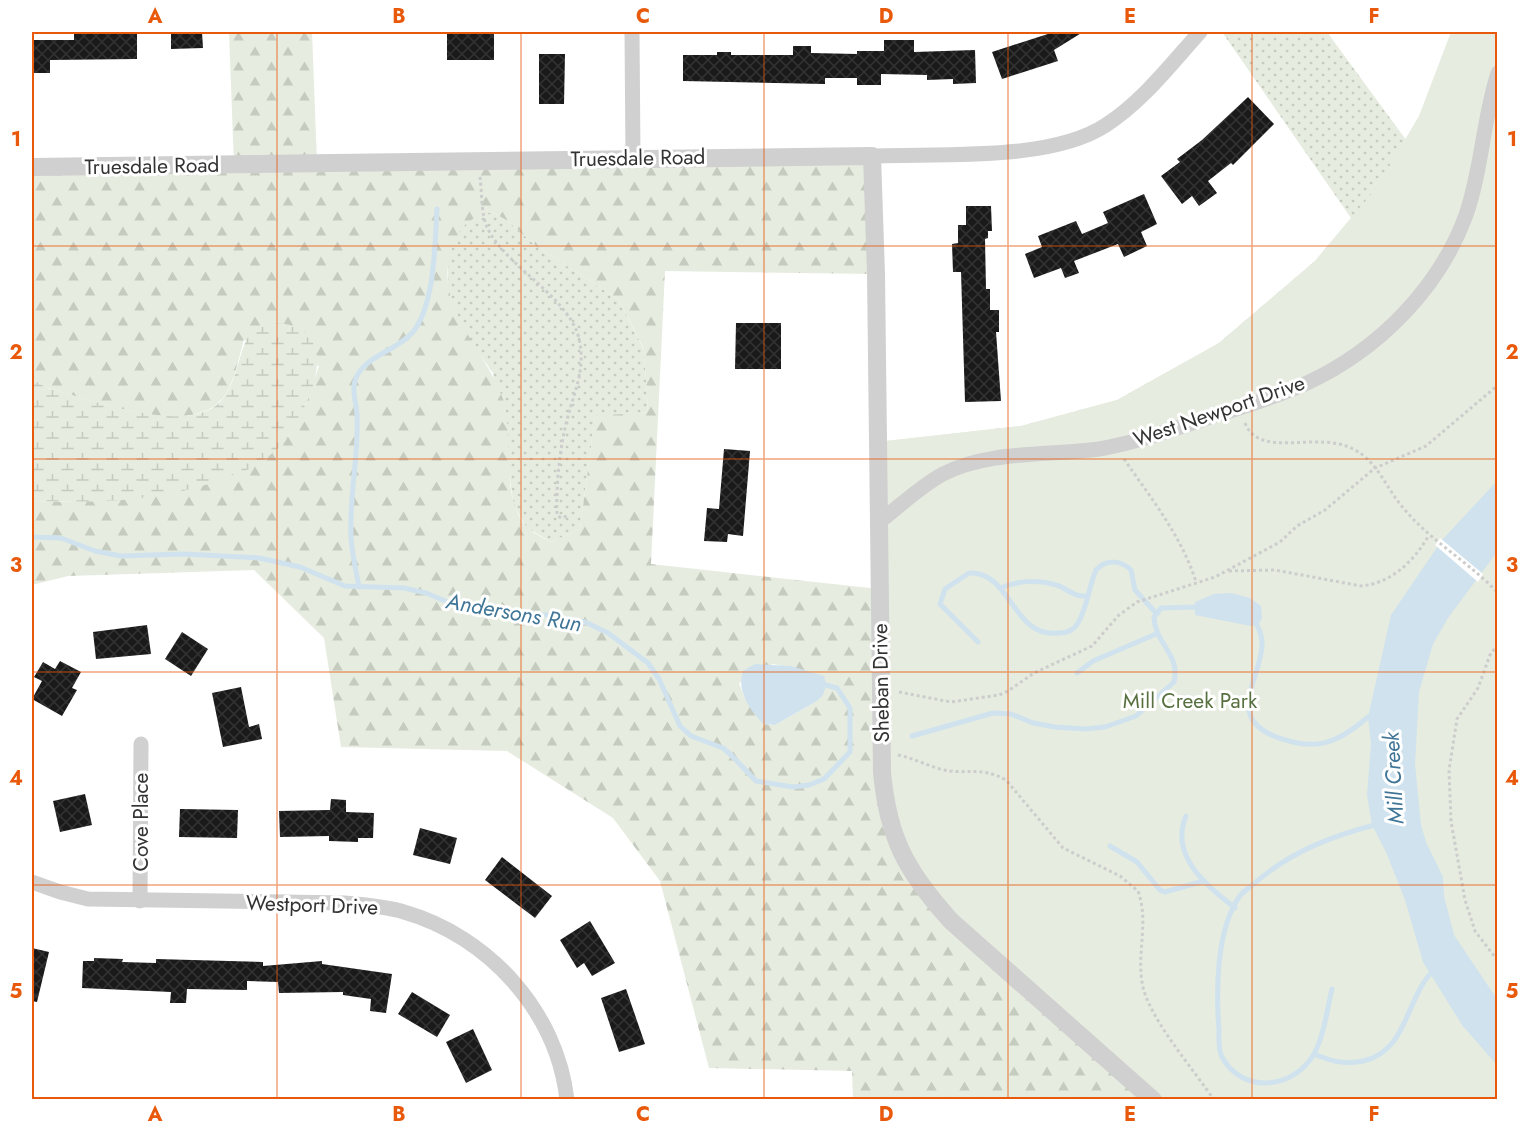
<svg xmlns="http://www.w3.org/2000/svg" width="1529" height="1131" viewBox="0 0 1529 1131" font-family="Jost,sans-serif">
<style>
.grass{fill:url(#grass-dots)}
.forest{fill:url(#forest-firs);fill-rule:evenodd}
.wetland{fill:url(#wetland-marsh)}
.park{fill:#e6ecdf}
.water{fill:#cfe2ee}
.pier{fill:#fff}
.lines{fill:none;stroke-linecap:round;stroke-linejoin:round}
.stream{stroke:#cfe2ee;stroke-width:5}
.building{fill:url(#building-cross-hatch)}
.path{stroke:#cdcdcd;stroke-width:3;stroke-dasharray:3 3;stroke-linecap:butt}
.minor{stroke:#d0d0d0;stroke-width:15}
.tertiary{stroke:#d0d0d0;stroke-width:18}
.grid{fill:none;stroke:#e8590c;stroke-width:1.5;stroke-opacity:0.55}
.labels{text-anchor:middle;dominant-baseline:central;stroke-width:6;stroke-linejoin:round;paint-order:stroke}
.street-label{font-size:21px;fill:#333;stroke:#fff}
.park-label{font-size:21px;fill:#56703f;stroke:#fff}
.water-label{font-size:22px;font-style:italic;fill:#3f7597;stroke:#fff}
.neatline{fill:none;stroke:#e8590c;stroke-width:2}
.grid-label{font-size:20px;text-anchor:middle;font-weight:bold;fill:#e8590c}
</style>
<defs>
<pattern id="grass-dots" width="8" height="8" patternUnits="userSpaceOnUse" patternTransform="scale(1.5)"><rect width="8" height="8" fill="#e6ecdf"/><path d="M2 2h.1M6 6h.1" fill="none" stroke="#c6cbc0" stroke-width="1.8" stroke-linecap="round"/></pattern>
<pattern id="forest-firs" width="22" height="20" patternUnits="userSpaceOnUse" patternTransform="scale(1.5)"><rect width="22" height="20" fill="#e6ecdf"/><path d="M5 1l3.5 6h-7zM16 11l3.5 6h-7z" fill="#c6cbc0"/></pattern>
<pattern id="wetland-marsh" width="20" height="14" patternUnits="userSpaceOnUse" patternTransform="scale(1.5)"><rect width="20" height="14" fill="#e6ecdf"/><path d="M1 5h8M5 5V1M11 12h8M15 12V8" fill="none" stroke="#c6cbc0"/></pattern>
<pattern id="building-cross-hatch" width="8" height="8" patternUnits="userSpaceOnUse" patternTransform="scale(1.5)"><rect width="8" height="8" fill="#1a1a1a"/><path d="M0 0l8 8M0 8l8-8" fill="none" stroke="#333"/></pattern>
</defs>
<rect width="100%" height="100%" fill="#fff"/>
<g class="grass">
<path d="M 1222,32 L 1327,32 L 1497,264 L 1351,218 Z"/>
<path d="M 492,212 L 508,221 L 535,245 L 619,300 L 644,350 L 648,412 L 595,417 L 580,529 L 551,542 L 527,528 L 514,506 L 493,373 L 465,334 L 448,295 L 448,258 L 458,230 L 478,214 Z"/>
</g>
<path class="forest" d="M 229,32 L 312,32 L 317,163 L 872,156 L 876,274 L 665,271 L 651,564 L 879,589 L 877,442 L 1021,426 L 1117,400 L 1219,343 L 1315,261 L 1351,218 L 1497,1099 L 853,1100 L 852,1071 L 709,1068 L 660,881 L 613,818 L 507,751 L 341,747 L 324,638 L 254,570 L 68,576 L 32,585 L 32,501 L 69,502 L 288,437 L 306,404 L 319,366 L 244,340 C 238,358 234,390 218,403 C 181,436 91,399 47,388 L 32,379 L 32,167 L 234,165 ZM 492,212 L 508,221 L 535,245 L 619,300 L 644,349 L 648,412 L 595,416 L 580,529 L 551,542 C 544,538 534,534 528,528 C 498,498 515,436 503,399 C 485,347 430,306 453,245 C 460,226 472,215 492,212 ZM 773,664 L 815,673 L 817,701 L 775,725 L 763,724 L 744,697 L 739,683 Z"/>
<path class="wetland" d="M 279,323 C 343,331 312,399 289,435 C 283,446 266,459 255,466 C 248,470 238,473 230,476 C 167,502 99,503 32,501 L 32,379 L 47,388 C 88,398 186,437 220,402 C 239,382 237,349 254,327 Z"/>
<path class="park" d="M 1451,32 L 1497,32 L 1497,1099 L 1153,1099 L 951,921 L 888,818 L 877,442 L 1021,426 L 1117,400 L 1219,343 L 1315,261 L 1377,187 L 1419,116 Z"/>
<g class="water">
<path d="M 1497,481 L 1497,552 L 1448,618 L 1433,644 L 1419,692 L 1415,764 L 1421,825 L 1426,842 L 1443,877 L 1444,896 L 1454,935 L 1497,999 L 1497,1065 L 1462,1025 L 1423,962 L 1405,900 L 1386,852 L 1372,825 L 1367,795 L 1371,744 L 1368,717 L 1391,615 L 1442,540 Z"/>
<path d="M 1231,593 L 1250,598 L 1261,606 L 1262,618 L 1259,624 L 1251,626 L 1195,615 L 1195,602 L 1214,594 Z"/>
<path d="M 755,664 L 791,666 L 824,676 L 826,685 L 823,695 L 817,701 L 775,725 L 763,724 C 750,709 736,692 743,671 Z"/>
</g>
<path class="pier" d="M 1440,538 L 1483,574 L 1478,582 L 1435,545 Z"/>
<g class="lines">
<g class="stream">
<path d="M 32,537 L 61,538 L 95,551 L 121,556 L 183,554 L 259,558 L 300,567 L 345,586 L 404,588 L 426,593 L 460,607 L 547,615 L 585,622 L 608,633 L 648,663 L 659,679 L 680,726 L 691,736 L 723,748 L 731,755 L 756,781 L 793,787 L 809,785 L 824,779 L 850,752 L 850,708 L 837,688 L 826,685"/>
<path d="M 359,587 C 356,571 352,554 351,537 C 349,496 359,456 357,414 C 356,401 350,387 358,374 C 371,354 397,350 412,333 C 435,307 435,242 437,209"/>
<path d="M 1000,588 C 1017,581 1038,579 1056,585 C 1067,588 1073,597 1086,596"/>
<path d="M 1253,620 C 1289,660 1199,720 1293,742 C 1323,750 1345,737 1368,717 L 1374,718"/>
<path d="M 978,642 L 940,604 L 945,589 L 969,573 C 1012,571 1012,639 1059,633 C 1067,633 1074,630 1078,623 C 1087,608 1089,586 1096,570 C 1106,559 1121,560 1131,570 L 1135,590 L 1157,614"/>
<path d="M 1077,673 L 1093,661 L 1156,634"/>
<path d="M 912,736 L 993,713 L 1011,714 L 1033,723 L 1055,727 L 1085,729 L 1105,727 L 1136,716 L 1174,682 C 1181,654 1154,643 1154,617 L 1161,608 L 1199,607"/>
<path d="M 1186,816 C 1169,856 1207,886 1235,908"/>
<path d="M 1110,846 L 1137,862 L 1160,890 L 1165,892 L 1204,881"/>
<path d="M 1332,989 C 1327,1010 1324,1035 1314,1054 C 1293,1090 1242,1094 1222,1057 C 1218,1050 1219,1038 1219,1030 C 1216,991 1216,931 1239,897 C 1243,891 1251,887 1256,882 C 1292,851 1332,836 1378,824"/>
<path d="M 1314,1054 C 1331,1061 1344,1065 1363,1061 C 1409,1051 1405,996 1435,969"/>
</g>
</g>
<g class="building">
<path d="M 74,32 L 137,32 L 137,59 L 50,60 L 50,73 L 32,73 L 32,40 L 74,40 Z"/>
<path d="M 171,32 L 202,32 L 203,48 L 171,49 Z"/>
<rect x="447" y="32" width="47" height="28"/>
<path d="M 1054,32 L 1083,32 L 1054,50 L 1058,61 L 1002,79 L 992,52 Z"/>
<path d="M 884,40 L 914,40 L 914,52 L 975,50 L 976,83 L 953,84 L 953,79 L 927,80 L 927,75 L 881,74 L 881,85 L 857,85 L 857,78 L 825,78 L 825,84 L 683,81 L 683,55 L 717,55 L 717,52 L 731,52 L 731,55 L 793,55 L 793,46 L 811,46 L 811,53 L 857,54 L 857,51 L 884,51 Z"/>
<path d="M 539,54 L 565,54 L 564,104 L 539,104 Z"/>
<path d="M 1248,97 L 1274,124 L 1233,165 L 1231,163 L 1208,181 L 1217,193 L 1199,206 L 1192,196 L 1182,204 L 1161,176 L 1180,162 L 1177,159 L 1202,140 Z"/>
<path d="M 1144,194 L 1157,224 L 1141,232 L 1147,246 L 1124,257 L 1118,244 L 1074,261 L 1079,273 L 1065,278 L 1061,268 L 1034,278 L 1025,254 L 1042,247 L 1038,236 L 1076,221 L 1082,234 L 1108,223 L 1103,212 Z"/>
<path d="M 966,206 L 991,206 L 992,231 L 988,231 L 988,238 L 985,239 L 986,289 L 990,289 L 990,310 L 999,310 L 999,332 L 996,332 L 1001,401 L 965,402 L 961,272 L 953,272 L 952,244 L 958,243 L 958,225 L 966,225 Z"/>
<path d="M 736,323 L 781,323 L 781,369 L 735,369 Z"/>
<path d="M 724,449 L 750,451 L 743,536 L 728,534 L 727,542 L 704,541 L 707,508 L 719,509 Z"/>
<path d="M 147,625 L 151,654 L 96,659 L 93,632 Z"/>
<path d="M 182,632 L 208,649 L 191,676 L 165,659 Z"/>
<path d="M 60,661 L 81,672 L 72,688 L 77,690 L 62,716 L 32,699 L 42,681 L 34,677 L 43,662 L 55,669 Z"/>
<path d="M 241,687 L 249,727 L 259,724 L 262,739 L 223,747 L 212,693 Z"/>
<path d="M 85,794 L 92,825 L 60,832 L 53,801 Z"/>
<path d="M 331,799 L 346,800 L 346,812 L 374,813 L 373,838 L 358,838 L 358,842 L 329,841 L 329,836 L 280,837 L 279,811 L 330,810 Z"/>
<path d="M 180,809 L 238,810 L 237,838 L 179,837 Z"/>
<path d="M 420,828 L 457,838 L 450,864 L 413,855 Z"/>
<path d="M 502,857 L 552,896 L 535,918 L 485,880 Z"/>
<path d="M 590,921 L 615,963 L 592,976 L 584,963 L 577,968 L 560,940 Z"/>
<path d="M 32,948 L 49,952 L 37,1002 L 32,1001 Z"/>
<path d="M 94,958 L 123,959 L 122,962 L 156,963 L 156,959 L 263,962 L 263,966 L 322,961 L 322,964 L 392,974 L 386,1013 L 370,1011 L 371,999 L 343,995 L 343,992 L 279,993 L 278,982 L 247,981 L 247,990 L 187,989 L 186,1003 L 170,1003 L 171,992 L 82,988 L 83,961 L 94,961 Z"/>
<path d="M 626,989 L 645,1044 L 619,1052 L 601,998 Z"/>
<path d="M 412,992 L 450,1015 L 437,1037 L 398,1014 Z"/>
<path d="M 473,1029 L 492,1070 L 466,1083 L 446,1042 Z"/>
</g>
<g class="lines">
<g class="path">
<path d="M 480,177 C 482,192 481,214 487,227 C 504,265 565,294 578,335 C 588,370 572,395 565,428 C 559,456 556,487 557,515 L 561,518 L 567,516"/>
<path d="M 1245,423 C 1259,460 1318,430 1353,449 C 1376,460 1385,485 1400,504 C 1427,539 1468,561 1498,593"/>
<path d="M 1124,459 C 1151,498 1182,537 1196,582"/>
<path d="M 1229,571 L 1275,570 L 1361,586 C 1392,583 1414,561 1429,535"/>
<path d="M 1498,644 L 1490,655 L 1478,688 L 1457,719 L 1449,770 L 1451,821 L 1465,900 L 1475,931 L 1498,961"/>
<path d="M 899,692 L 951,702 L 999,695 L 1008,691 L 1034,673 L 1092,646 L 1119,615 L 1137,602 L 1215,577 L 1280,542 L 1297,526 L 1325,510 L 1375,468 L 1426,446 L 1498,385"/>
<path d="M 898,755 C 913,758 926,765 940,769 C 966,776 979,765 1006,780 L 1063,848 L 1120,876 L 1138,891 C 1149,921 1137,951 1142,982 C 1146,1015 1195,1071 1214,1100"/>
</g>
<g class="minor">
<path d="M 632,32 L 633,158"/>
<path d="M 872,156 C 939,153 1050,162 1106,125 C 1143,101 1171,64 1200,32"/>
<path d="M 878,523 C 899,507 919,487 943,474 C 989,450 1049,456 1099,449 C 1135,443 1170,430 1204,419 C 1238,408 1275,398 1307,383 C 1378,350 1439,289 1466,215 C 1482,169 1483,119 1498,73"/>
<path d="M 32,882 L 60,892 L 88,899 L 345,903 C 364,905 385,906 404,912 C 488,936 557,1011 567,1100"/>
<path d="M 140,901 L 141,744"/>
</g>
<path class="tertiary" d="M 32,167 L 872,156 L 876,274 L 882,772 C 888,839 907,872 951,921 L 1153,1100"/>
</g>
<path class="grid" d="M 277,32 L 277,1100M 521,32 L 521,1100M 764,32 L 764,1100M 1008,32 L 1008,1100M 1252,32 L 1252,1100M 32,246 L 1498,246M 32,459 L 1498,459M 32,672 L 1498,672M 32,885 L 1498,885"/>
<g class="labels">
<g class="street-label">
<text transform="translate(638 158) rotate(-1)">Truesdale Road</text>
<text transform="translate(152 166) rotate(-1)">Truesdale Road</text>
<text transform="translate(1219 411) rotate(-19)">West Newport Drive</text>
<text transform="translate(881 683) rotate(-91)">Sheban Drive</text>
<text transform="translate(141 822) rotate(-90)">Cove Place</text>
<text transform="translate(312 905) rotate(2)">Westport Drive</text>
</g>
<g class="park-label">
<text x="1190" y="701">Mill Creek Park</text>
</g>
<g class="water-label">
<text transform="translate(514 612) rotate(10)">Andersons Run</text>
<text transform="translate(1393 778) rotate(-93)">Mill Creek</text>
</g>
</g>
<rect width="1529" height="1131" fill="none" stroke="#ffffff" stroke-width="66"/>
<rect x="33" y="33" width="1463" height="1065" class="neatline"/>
<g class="grid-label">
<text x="155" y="23">A</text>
<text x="399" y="23">B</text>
<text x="643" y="23">C</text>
<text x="886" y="23">D</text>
<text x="1130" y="23">E</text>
<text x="1374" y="23">F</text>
<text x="16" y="146">1</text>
<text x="1512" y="146">1</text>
<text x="16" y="359">2</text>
<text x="1512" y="359">2</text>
<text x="16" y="572">3</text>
<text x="1512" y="572">3</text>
<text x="16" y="785">4</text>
<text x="1512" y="785">4</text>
<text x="16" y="998">5</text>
<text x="1512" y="998">5</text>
<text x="155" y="1121">A</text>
<text x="399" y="1121">B</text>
<text x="643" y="1121">C</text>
<text x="886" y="1121">D</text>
<text x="1130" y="1121">E</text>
<text x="1374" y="1121">F</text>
</g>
</svg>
